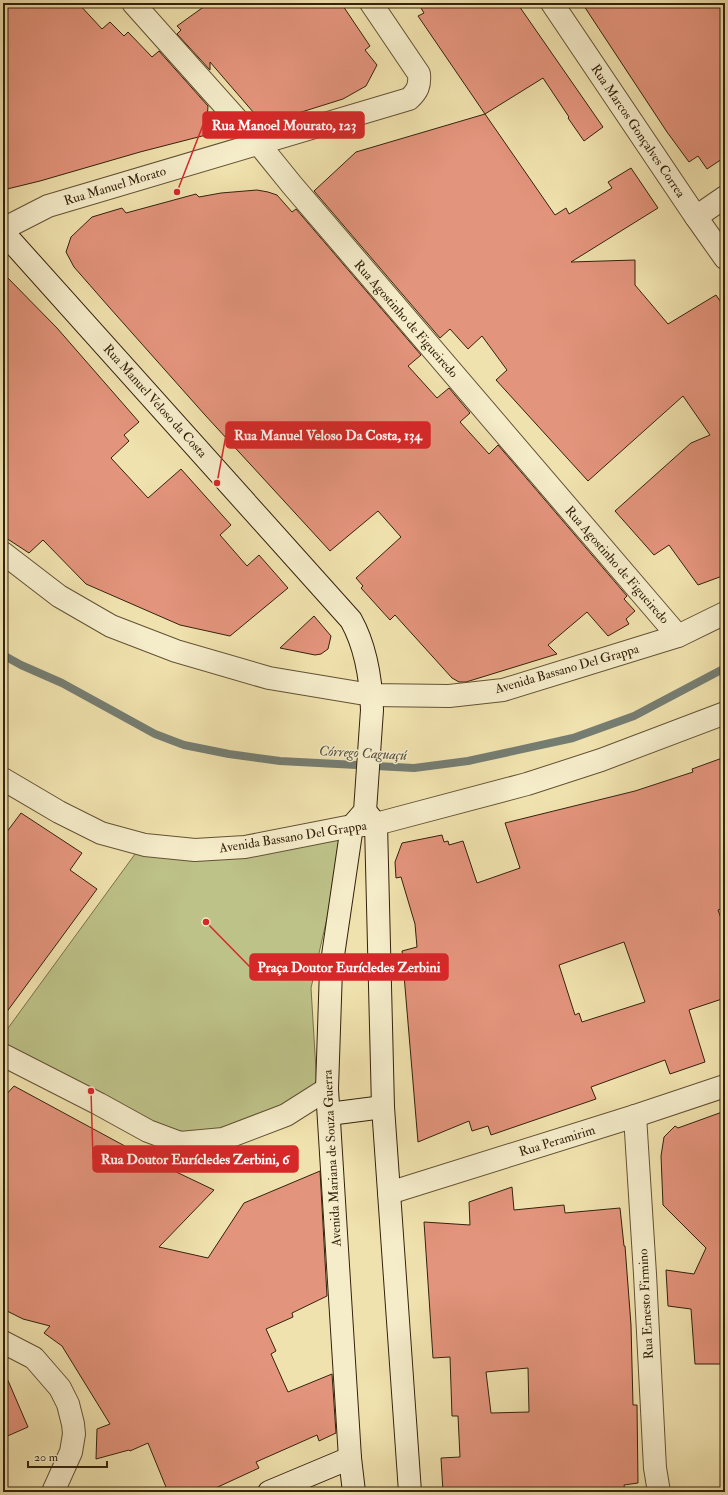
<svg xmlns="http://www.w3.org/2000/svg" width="728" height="1495" viewBox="0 0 728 1495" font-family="'IM FELL Double Pica',serif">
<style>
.green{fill:#bdc288;stroke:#78724a}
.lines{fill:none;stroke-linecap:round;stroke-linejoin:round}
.stream{stroke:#757d72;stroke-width:8}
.building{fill:#e3947c;stroke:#34220c;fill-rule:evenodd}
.street-casing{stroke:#635234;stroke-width:24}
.secondary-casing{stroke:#34220c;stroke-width:24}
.street{stroke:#f5ecca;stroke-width:22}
.secondary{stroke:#f5ecca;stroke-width:22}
.labels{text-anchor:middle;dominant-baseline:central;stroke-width:3;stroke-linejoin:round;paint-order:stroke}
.street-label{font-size:13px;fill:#34220c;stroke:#f5ecca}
.water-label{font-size:14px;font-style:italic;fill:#54503f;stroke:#f5ecca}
.leader{fill:none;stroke:#d62828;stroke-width:1.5}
.callout-dot{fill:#d62828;stroke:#f5ecca;stroke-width:1.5}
.callout{fill:#d62828;stroke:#d62828;stroke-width:1.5}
.callout-label{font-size:14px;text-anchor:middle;font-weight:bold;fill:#fff}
</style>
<rect width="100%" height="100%" fill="#f0e2ae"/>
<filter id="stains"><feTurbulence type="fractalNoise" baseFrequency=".005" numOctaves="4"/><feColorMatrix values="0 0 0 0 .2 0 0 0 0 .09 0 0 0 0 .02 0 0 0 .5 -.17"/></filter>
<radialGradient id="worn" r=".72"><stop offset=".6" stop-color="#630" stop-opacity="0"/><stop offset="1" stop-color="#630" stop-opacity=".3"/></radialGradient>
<path class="green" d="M 347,831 L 311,988 L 317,1087 L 276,1112 L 196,1138 L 142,1123 L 3,1044 L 3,1035 L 138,850 Z"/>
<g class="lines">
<path class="stream" d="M 3,655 L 21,665 L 62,683 L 155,734 L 184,745 L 229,754 L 280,761 L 414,768 L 468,761 L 573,738 L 634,716 L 725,668"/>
</g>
<g class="building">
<path d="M 3,3 L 78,3 L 102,29 L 110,22 L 124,36 L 128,32 L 152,57 L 159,51 L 208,106 L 206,135 L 140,152 L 40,181 L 3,190 Z"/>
<path d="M 209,3 L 341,3 L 370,46 L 365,50 L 377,65 L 366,86 L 343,99 L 276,120 L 260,120 L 210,62 L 210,70 L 177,34 L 181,30 L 177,26 Z"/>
<path d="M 418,3 L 517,3 L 603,127 L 584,141 L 568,118 L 569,117 L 543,78 L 485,114 L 555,215 L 566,208 L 569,214 L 612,188 L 608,182 L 631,168 L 658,208 L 571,262 L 635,260 L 635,285 L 668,324 L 716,295 L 725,308 L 725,575 L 698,585 L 669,545 L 654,555 L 615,511 L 691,443 L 710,435 L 683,396 L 588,481 L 496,380 L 507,370 L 482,336 L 468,349 L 450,329 L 440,338 L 314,191 L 356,152 L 485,114 L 418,16 L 424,13 Z"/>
<path d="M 582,3 L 725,3 L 725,157 L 707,169 L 698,156 L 689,162 L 667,132 Z"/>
<path d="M 257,190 L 268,192 L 277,195 L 292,212 L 296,209 L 421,355 L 408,366 L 437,398 L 449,388 L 470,413 L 460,422 L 489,454 L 498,445 L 627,596 L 624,599 L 635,611 L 626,619 L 629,624 L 608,636 L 587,612 L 548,645 L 557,654 L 466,682 L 459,682 L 452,678 L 395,615 L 390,620 L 361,588 L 363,586 L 356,578 L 401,537 L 378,511 L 330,551 L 205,415 L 109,307 L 74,267 L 66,252 L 71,237 L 92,217 L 122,208 L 126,213 L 196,194 L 199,197 L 221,193 Z"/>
<path d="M 3,273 L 57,328 L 139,422 L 124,435 L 129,441 L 111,458 L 148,498 L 181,469 L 231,525 L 220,535 L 247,566 L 259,555 L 288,588 L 230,636 L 180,625 L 86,584 L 43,540 L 29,553 L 3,536 Z"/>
<path d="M 314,616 L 331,636 L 328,649 L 321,654 L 315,655 L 280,648 Z"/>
<path d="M 725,757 L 725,907 L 718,910 L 725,929 L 725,998 L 689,1010 L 705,1062 L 670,1074 L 665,1060 L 591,1087 L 596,1099 L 491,1135 L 488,1126 L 472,1131 L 469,1121 L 418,1142 L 402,951 L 417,947 L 415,924 L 401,877 L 396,878 L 395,862 L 402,843 L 442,835 L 444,842 L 448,841 L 449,845 L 463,841 L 477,883 L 520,868 L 505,823 L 635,791 L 693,772 L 692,769 ZM 624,942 L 645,1002 L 582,1022 L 579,1013 L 575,1015 L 559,965 Z"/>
<path d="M 21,813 L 82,853 L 70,870 L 97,889 L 3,1017 L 3,837 Z"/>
<path d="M 14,1086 L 147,1158 L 214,1190 L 159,1247 L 208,1258 L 244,1203 L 320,1171 L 327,1296 L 292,1313 L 293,1317 L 266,1329 L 276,1351 L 271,1354 L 288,1392 L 332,1374 L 336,1433 L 319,1441 L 317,1435 L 256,1462 L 259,1468 L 207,1492 L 168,1492 L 148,1443 L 130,1451 L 129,1450 L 96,1459 L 97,1429 L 110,1424 L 62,1346 L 44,1333 L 50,1326 L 23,1319 L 3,1309 L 3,1098 Z"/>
<path d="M 725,1111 L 725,1364 L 695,1364 L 691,1309 L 668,1306 L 666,1270 L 694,1274 L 706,1248 L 663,1205 L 661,1156 L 664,1137 L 675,1126 L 678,1128 Z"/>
<path d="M 512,1187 L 514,1210 L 564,1205 L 565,1213 L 620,1208 L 624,1246 L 625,1246 L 631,1325 L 633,1405 L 637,1405 L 638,1483 L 624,1485 L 625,1492 L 443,1492 L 441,1458 L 460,1457 L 458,1416 L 452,1416 L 450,1357 L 433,1358 L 424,1222 L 470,1225 L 469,1202 ZM 528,1368 L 529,1412 L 491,1413 L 486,1372 Z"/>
<path d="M 3,1369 L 28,1427 L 3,1438 Z"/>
</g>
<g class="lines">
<defs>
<g id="street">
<path d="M 133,3 L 258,143 L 292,185 L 678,636"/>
<path d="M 552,3 L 696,217 L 725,258"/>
<path d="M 696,217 L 725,197"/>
<path d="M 3,229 L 48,206 L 409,99 C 418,91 420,85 419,74 L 371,3"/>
<path d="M 3,553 L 59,596 L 111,626 L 176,651 L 269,678 L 371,695 L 449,696 L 503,690 L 678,636 L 725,613"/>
<path d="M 3,779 L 59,812 L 101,833 L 145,845 L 195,850 L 245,847 L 352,826 L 376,824 L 527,784 L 601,760 L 725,713"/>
<path d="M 3,1055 L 99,1104 L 148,1131 L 180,1143 L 223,1139 L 286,1115 L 327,1089"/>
<path d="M 635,1116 L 645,1274 L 655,1468 L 659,1492"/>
<path d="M 389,1193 L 635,1116 L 725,1086"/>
<path d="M 3,1342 L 34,1358 L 60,1388 L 68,1404 L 73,1424 L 74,1434 L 71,1452 L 53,1492"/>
</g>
<g id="secondary">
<path d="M 3,232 L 351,620 C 366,647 371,680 372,710 L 365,811 L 352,826 L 331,969 L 327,1089 L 350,1458 L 354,1492"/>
<path d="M 365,811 L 376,824 L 383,1107 L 410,1492"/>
<path d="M 329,1114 L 383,1107"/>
<path d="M 269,1492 L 350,1458"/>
</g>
</defs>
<use href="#street" class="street-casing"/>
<use href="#secondary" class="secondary-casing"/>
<use href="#street" class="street"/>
<use href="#secondary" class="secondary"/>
</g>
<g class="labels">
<g class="street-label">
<text transform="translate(638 131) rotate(56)">Rua Marcos Gonçalves Correa</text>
<text transform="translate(115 186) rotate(-17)">Rua Manuel Morato</text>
<text transform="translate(406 319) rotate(49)">Rua Agostinho de Figueiredo</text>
<text transform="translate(155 401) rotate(48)">Rua Manuel Veloso da Costa</text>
<text transform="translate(617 565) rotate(49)">Rua Agostinho de Figueiredo</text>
<text transform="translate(567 669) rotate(-16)">Avenida Bassano Del Grappa</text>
<text transform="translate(293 837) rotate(-9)">Avenida Bassano Del Grappa</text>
<text transform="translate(557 1141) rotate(-17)">Rua Peramirim</text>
<text transform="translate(332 1158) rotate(-93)">Avenida Mariana de Souza Guerra</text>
<text transform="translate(646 1304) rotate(-93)">Rua Ernesto Firmino</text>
</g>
<g class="water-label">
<text transform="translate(363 753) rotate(3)">Córrego Caguaçú</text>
</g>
</g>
<path class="leader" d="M177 192L203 125M217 483L226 435M206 922L250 967M91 1091L93 1159"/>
<g class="callout-dot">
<circle cx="177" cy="192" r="4"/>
<circle cx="217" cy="483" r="4"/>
<circle cx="206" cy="922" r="4"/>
<circle cx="91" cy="1091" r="4"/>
</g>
<g class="callout">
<rect x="203" y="112" width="161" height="26" rx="4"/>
<rect x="226" y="422" width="204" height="26" rx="4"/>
<rect x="250" y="954" width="198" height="26" rx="4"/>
<rect x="93" y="1146" width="205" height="26" rx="4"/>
</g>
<g class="callout-label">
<text x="284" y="130">Rua Manoel Mourato, 123</text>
<text x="328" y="440">Rua Manuel Veloso Da Costa, 134</text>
<text x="349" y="972">Praça Doutor Eurícledes Zerbini</text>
<text x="195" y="1164">Rua Doutor Eurícledes Zerbini, 6</text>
</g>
<rect width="728" height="1495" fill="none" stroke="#f0e2ae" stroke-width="16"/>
<rect x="4" y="4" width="720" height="1487" fill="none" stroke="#34220c" stroke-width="2"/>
<rect x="8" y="8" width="712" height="1479" fill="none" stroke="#34220c"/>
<path d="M28 1461v6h79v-6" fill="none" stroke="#34220c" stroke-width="2"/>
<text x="34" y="1461" font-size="12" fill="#34220c" stroke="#f5ecca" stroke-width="3" paint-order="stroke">20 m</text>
<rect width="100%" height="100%" filter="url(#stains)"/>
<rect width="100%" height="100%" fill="url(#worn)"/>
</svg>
